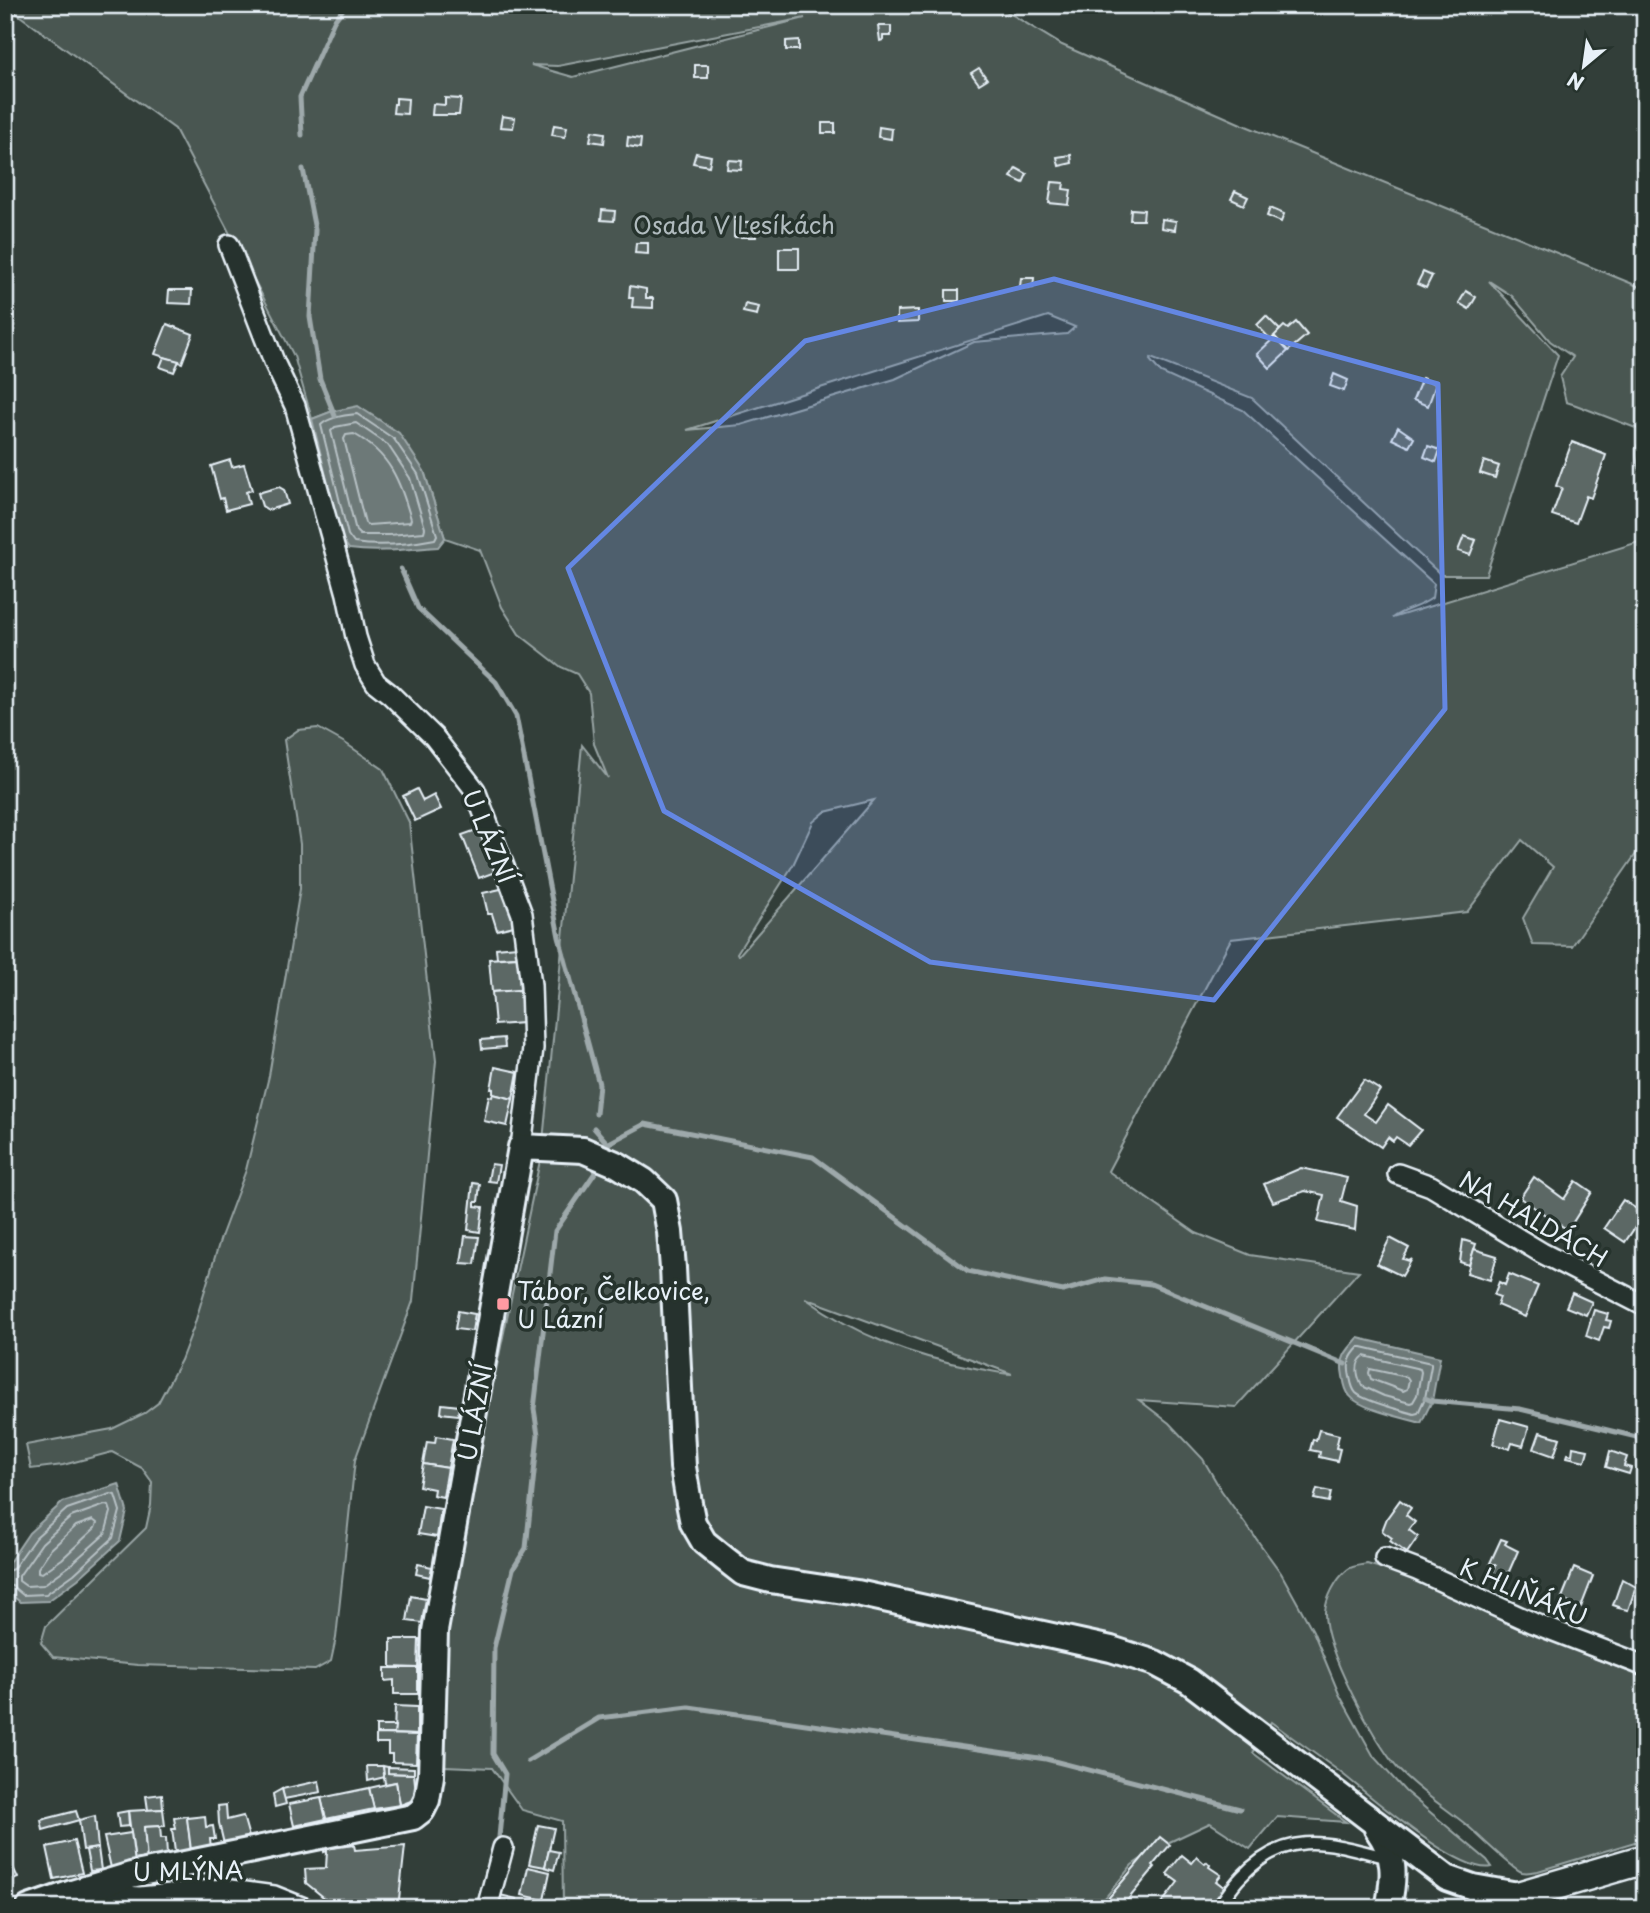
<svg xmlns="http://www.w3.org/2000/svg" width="1650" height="1913" viewBox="0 0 1650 1913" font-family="'Playpen Sans',sans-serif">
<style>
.green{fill:#495651;stroke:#98a4a4;stroke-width:2;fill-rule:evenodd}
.water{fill:#6d7978;stroke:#9ea9ab;stroke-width:2}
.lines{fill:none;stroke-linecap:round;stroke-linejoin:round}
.shore{stroke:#b7c1c5;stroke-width:2}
.stream{stroke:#9ea9ab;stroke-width:5}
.building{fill:#5c6865;stroke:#e8f1f8;stroke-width:2}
.service-casing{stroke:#e8f1f8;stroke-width:15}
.minor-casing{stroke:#e8f1f8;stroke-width:24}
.tertiary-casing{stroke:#e8f1f8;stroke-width:30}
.secondary-casing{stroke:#e8f1f8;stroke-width:33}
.service{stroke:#26332d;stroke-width:10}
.minor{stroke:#26332d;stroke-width:19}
.tertiary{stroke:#26332d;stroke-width:24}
.secondary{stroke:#26332d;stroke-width:28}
.marked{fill:#6487e3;fill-opacity:0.2;stroke:#6487e3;stroke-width:5;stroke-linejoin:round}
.poi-dot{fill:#ff9aa2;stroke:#26332d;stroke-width:2.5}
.labels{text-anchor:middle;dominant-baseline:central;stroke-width:7;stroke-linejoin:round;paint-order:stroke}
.park-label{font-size:24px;fill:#b0bbbe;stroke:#26332d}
.street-label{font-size:24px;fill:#e8f1f8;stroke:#26332d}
.poi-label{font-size:24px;fill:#e8f1f8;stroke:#26332d;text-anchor:start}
</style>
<rect width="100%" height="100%" fill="#323e39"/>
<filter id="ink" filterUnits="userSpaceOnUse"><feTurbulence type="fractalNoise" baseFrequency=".0143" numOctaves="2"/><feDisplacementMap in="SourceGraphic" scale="14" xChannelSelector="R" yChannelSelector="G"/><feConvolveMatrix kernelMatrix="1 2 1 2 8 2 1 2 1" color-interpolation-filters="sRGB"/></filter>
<g filter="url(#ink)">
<g class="green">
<path d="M 5,5 L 996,5 L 1062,45 L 1241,124 L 1645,289 L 1645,480 C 1638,473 1635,456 1637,446 C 1638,443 1642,439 1644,436 L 1641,430 L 1576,405 L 1566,402 L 1560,377 L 1573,357 L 1550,341 L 1512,296 L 1489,281 L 1558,355 L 1486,575 L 1441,575 L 1252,398 L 1151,358 L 1150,360 L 1161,373 L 1243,410 L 1434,584 L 1432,598 C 1419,608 1403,609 1392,618 L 1645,540 L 1645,841 L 1572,946 L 1533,945 L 1523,918 L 1553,867 L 1522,840 L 1467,912 L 1231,939 L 1108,1171 L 1196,1233 L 1250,1255 L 1359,1271 L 1236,1407 L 1139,1400 L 1169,1423 L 1203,1459 L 1221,1490 L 1281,1573 L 1313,1631 L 1339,1694 L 1374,1757 L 1405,1791 L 1487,1860 L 1492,1867 C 1459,1875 1367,1793 1340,1772 C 1317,1755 1294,1739 1271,1722 L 1253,1753 L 1346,1822 L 1277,1817 L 1250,1849 L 1210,1823 L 1161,1846 L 1132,1865 L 1105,1898 L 1103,1908 L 563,1908 L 562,1821 L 522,1810 L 492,1768 L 444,1766 L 441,1632 L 542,1151 L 582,745 L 608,778 L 594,744 L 589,693 L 577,674 L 561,667 L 519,634 L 502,607 L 480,550 L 445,538 L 424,471 L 330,412 L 312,419 L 294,356 L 175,129 ZM 805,18 L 573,77 L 531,65 L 558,66 ZM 1048,316 L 1075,327 L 1067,334 L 974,342 L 895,379 L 741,425 L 687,430 ZM 874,800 L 739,955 L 738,955 L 737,953 L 793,865 L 813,822 L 825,812 ZM 805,1298 L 1012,1374 C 1000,1374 987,1370 975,1368 C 911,1356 857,1336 805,1298 Z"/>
<path d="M 318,728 L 345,743 L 383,769 L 409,822 L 436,1061 L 413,1301 L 355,1460 L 336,1638 L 331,1661 L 315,1670 L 138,1665 L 53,1657 L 41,1643 L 46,1626 L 146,1528 L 151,1505 L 152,1482 L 142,1468 L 112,1452 L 63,1465 L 31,1469 L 26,1445 L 112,1429 L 145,1413 L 158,1403 L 181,1360 L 194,1326 L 221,1237 L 246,1170 L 269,1076 L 300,889 L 300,844 L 284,740 L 298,730 Z"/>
<path d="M 1367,1564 L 1419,1579 L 1581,1653 L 1645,1678 L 1645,1839 L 1538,1871 C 1533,1872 1527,1873 1522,1872 C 1513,1869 1479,1836 1469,1827 C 1446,1808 1420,1792 1399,1770 C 1374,1742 1324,1649 1325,1612 C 1326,1598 1336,1579 1347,1570 C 1351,1566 1361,1565 1367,1564 Z"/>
</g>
<g class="water">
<path d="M 358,406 L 399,433 L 424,471 L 445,538 L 438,547 C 408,549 379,553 349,549 L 341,537 L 312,419 L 330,412 Z"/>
<path d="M 1358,1338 L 1440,1357 L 1432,1401 L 1421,1423 C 1405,1418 1360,1409 1350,1396 C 1345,1391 1344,1383 1343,1376 C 1339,1358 1346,1351 1358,1338 Z"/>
<path d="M 119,1484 L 127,1511 L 120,1541 L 78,1579 L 48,1601 L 20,1602 L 6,1590 L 6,1567 L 29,1533 L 63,1502 Z"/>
</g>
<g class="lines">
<g class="shore">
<path d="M 357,414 L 394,439 L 418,474 L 437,535 L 435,539 C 409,544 380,547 354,543 L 348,535 L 321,425 C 329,417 345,415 357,414 Z"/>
<path d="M 356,423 L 388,445 L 410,478 L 425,528 L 424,532 L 389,535 L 360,535 L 356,531 L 331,431 L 335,427 Z"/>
<path d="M 354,434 C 391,455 399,480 411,519 L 410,522 L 368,525 L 365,523 L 344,439 L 346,435 Z"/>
<path d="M 1359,1347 L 1362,1347 L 1431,1363 L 1431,1366 L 1425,1398 L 1418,1413 L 1414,1414 C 1401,1410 1366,1402 1356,1393 C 1352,1389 1351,1382 1350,1377 C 1347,1364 1349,1357 1359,1347 Z"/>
<path d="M 1364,1356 L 1420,1369 L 1421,1372 L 1417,1395 L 1413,1402 L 1410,1403 L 1384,1396 L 1362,1386 C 1357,1376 1354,1363 1364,1356 Z"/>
<path d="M 1370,1369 L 1407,1377 L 1409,1380 L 1407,1389 L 1403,1391 L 1371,1379 L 1369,1373 Z"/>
<path d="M 105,1505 L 109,1506 L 111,1512 L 105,1534 L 68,1567 L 43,1585 L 26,1586 L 19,1581 L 19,1576 L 42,1543 L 71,1517 Z"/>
<path d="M 93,1520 L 97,1523 L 95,1528 L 62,1559 L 42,1573 L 38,1572 L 38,1568 L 50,1550 L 76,1526 Z"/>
<path d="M 5,1572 L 13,1569 L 35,1538 L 67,1509 L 111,1494 L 115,1495 L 120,1511 L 113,1538 L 74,1574 L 46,1594 L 23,1595 L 12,1586 L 5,1585"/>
</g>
<g class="stream">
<path d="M 302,135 L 300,97 L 334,21 L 346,5"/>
<path d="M 303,169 L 315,230 L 310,317 L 320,379 L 335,416"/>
<path d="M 401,569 L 418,608 L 496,682 L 516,716 L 559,937 L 599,1084 L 596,1114"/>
<path d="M 594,1128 L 608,1144"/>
<path d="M 609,1143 L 645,1124 L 813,1157 L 968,1271 L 1063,1291 L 1105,1279 L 1151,1284 L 1345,1364"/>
<path d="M 1425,1398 L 1432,1401 L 1520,1409 L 1645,1439"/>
<path d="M 528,1761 L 599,1718 L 689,1707 L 1046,1759 L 1240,1809"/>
<path d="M 497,1845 L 499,1837 L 505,1774 L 493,1754 L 494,1648 L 513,1569 L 526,1548 L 538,1435 L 534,1409 L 555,1231 L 601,1164"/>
</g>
</g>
<g class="building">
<path d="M 878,26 L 891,26 L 891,36 L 883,36 L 883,40 L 880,41 Z"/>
<path d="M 799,40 L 799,50 L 786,50 L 786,41 Z"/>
<rect x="695" y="65" width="13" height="13"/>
<path d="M 979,68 L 987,79 L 979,84 L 971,73 Z"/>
<path d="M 396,98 L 408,99 L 407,114 L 393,113 L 394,104 L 396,104 Z"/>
<path d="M 445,98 L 461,99 L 459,115 L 432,115 L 433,104 L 445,105 Z"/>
<path d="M 502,116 L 515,118 L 513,128 L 500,127 Z"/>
<rect x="822" y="123" width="13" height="10"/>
<path d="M 554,125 L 567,127 L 565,137 L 552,135 Z"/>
<path d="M 879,127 L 892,129 L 891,139 L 878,137 Z"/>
<path d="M 592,131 L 605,133 L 604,143 L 590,141 Z"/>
<path d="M 628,137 L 641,139 L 640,148 L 627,146 Z"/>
<path d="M 696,153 L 711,156 L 709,166 L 693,163 Z"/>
<path d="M 1071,155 L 1072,163 L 1059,166 L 1057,157 Z"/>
<path d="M 728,160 L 742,161 L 741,170 L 727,169 Z"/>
<path d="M 1016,168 L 1027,174 L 1023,183 L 1011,177 Z"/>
<path d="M 1052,182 L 1064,183 L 1063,189 L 1071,190 L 1069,205 L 1049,203 Z"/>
<path d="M 1235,191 L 1248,197 L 1244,205 L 1231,199 Z"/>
<path d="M 1270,208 L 1284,214 L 1281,222 L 1267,216 Z"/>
<path d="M 1131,209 L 1144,210 L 1143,220 L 1130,220 Z"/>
<path d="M 602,210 L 615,211 L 614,221 L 601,220 Z"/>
<path d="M 734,218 L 741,218 L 740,222 L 756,222 L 756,237 L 734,237 Z"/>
<path d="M 1162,219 L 1176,221 L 1175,230 L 1161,228 Z"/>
<path d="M 636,243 L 648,243 L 648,254 L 635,253 Z"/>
<rect x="779" y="248" width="20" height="21"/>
<path d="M 1423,272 L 1432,276 L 1426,288 L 1417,284 Z"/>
<path d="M 1021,278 L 1034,278 L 1033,288 L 1020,287 Z"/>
<path d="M 630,286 L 646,289 L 646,298 L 653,298 L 653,308 L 632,307 L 633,298 L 629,298 Z"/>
<path d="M 169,290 L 192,290 L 191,304 L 168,303 Z"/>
<rect x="946" y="290" width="13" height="11"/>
<path d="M 1466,291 L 1476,297 L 1469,309 L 1459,303 Z"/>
<path d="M 745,304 L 759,307 L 757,315 L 743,312 Z"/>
<path d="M 918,310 L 918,322 L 897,323 L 897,311 Z"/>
<path d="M 1266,316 L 1280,330 L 1271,340 L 1257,325 Z"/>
<path d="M 1296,322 L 1307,335 L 1288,351 L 1274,336 L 1284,326 L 1288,329 Z"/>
<path d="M 167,324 L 193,334 L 182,363 L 155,354 Z"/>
<path d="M 1275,337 L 1288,351 L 1270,368 L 1257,354 Z"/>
<path d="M 164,357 L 179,361 L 174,372 L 160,367 Z"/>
<path d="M 1334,374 L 1348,380 L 1344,391 L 1330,386 Z"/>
<path d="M 1422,378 L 1436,384 L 1428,406 L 1413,400 Z"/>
<path d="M 1398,427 L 1414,438 L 1409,447 L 1392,439 Z"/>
<path d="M 1572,442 L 1606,455 L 1591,498 L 1586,496 L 1576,523 L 1552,515 L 1562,488 L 1556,486 Z"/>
<path d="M 1428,446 L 1440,450 L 1436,462 L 1424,457 Z"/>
<path d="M 230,460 L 232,467 L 244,464 L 252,490 L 246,492 L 249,504 L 226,510 L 223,498 L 220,499 L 211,466 Z"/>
<path d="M 1484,461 L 1499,466 L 1495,478 L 1480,473 Z"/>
<path d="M 279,487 L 284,490 L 288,504 L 268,510 L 262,506 L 258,493 Z"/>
<path d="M 1464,536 L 1476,540 L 1470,555 L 1458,551 Z"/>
<path d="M 417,789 L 423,801 L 434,795 L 441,809 L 415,821 L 403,796 Z"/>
<path d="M 482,828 L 498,871 L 479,878 L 462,835 Z"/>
<path d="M 505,888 L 514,926 L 497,930 L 492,914 L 488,914 L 483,893 Z"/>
<path d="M 517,946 L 518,957 L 497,958 L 496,948 Z"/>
<path d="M 518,957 L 520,990 L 492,992 L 489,959 Z"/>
<path d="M 520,990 L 523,1023 L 495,1025 L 492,992 Z"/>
<path d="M 504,1038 L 505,1047 L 482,1049 L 481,1040 Z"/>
<path d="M 495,1067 L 518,1072 L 513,1099 L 493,1094 L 493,1089 L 491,1089 Z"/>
<path d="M 1364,1080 L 1380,1090 L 1364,1114 L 1376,1122 L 1388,1105 L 1421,1130 L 1408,1145 L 1396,1137 L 1393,1141 L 1388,1137 L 1381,1147 L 1337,1117 Z"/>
<path d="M 493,1094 L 513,1099 L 507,1126 L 484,1121 L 489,1096 L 492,1097 Z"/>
<path d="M 491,1164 L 499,1165 L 496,1182 L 488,1181 Z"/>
<path d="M 1301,1168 L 1347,1178 L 1341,1201 L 1357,1206 L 1355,1230 L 1318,1222 L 1324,1195 L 1305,1191 L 1273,1202 L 1264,1184 Z"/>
<path d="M 1534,1177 L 1564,1199 L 1576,1181 L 1592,1192 L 1568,1230 L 1520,1198 Z"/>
<path d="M 473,1183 L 480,1184 L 478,1202 L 475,1202 L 475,1206 L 483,1207 L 480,1232 L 468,1230 Z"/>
<path d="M 1623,1200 L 1644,1214 L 1625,1242 L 1604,1228 Z"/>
<path d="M 465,1236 L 479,1237 L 475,1264 L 461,1263 Z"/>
<path d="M 1390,1238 L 1409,1248 L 1403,1259 L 1409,1261 L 1412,1259 L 1402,1276 L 1377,1264 Z"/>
<path d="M 1463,1240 L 1476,1244 L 1469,1265 L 1460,1262 Z"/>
<path d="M 1474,1249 L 1497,1256 L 1490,1280 L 1467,1273 Z"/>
<path d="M 1509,1274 L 1538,1286 L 1525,1317 L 1497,1305 L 1500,1297 L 1494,1295 L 1499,1282 L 1505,1285 Z"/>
<path d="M 1572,1293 L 1592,1302 L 1586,1315 L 1566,1307 Z"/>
<path d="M 1594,1310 L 1608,1314 L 1606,1320 L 1611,1321 L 1609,1328 L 1604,1327 L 1599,1341 L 1586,1336 Z"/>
<path d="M 458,1311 L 475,1314 L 472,1331 L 455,1329 Z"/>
<path d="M 442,1404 L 459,1406 L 458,1415 L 441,1413 Z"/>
<path d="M 1500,1419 L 1529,1427 L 1523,1446 L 1512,1443 L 1510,1449 L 1493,1444 Z"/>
<path d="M 1319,1430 L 1339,1435 L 1336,1448 L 1340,1449 L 1337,1461 L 1319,1457 L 1320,1452 L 1310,1450 L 1313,1439 L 1316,1440 Z"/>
<path d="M 1540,1432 L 1560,1438 L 1554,1456 L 1534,1449 Z"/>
<path d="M 436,1436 L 453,1439 L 448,1468 L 423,1464 L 427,1442 L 435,1443 Z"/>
<path d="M 1573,1447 L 1588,1450 L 1585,1461 L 1567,1457 L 1568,1454 L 1572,1455 Z"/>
<path d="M 1610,1451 L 1627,1457 L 1624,1466 L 1631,1468 L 1629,1474 L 1606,1467 Z"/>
<path d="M 423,1464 L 448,1468 L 443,1497 L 433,1495 L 434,1489 L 419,1486 Z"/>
<path d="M 1317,1489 L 1331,1492 L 1329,1502 L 1314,1499 Z"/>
<path d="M 1400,1500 L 1411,1508 L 1406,1515 L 1415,1522 L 1409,1530 L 1418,1537 L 1407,1553 L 1390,1541 L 1392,1538 L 1382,1531 L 1387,1518 Z"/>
<path d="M 423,1506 L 441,1509 L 437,1537 L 418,1534 Z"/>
<path d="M 1501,1539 L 1507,1541 L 1505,1544 L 1508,1546 L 1518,1551 L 1504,1583 L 1491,1577 L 1496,1565 L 1490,1563 Z"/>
<path d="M 418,1564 L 432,1567 L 430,1577 L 416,1574 Z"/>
<path d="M 1574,1568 L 1593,1576 L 1581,1607 L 1561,1600 Z"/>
<path d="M 1622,1579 L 1636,1587 L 1628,1610 L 1618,1608 L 1619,1607 L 1613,1605 Z"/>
<path d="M 411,1596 L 426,1599 L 422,1623 L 407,1621 Z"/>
<path d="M 391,1639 L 419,1639 L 418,1668 L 391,1667 Z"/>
<path d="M 385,1668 L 418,1668 L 418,1694 L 394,1694 L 394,1680 L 385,1681 Z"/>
<path d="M 395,1706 L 417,1707 L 417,1735 L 394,1734 Z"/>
<path d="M 376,1726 L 395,1726 L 394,1734 L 376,1734 Z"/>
<path d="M 376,1734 L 417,1735 L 416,1763 L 392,1762 L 392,1754 L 388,1754 L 388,1743 L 376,1743 Z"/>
<path d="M 367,1766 L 383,1766 L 385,1777 L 368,1781 Z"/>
<path d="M 383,1766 L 388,1767 L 388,1773 L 414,1774 L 416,1793 L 411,1801 L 400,1805 L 396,1782 L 385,1784 Z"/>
<path d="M 388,1767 L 414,1768 L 414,1774 L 388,1773 Z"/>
<path d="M 319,1781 L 321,1792 L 284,1799 L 282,1789 Z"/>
<path d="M 396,1782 L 400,1805 L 374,1809 L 369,1788 Z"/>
<path d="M 369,1788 L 374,1809 L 326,1819 L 321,1798 Z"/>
<path d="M 282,1789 L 286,1804 L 275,1807 L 273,1794 Z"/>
<path d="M 162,1794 L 163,1809 L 148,1810 L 146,1796 Z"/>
<path d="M 321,1798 L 326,1819 L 294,1826 L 289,1804 Z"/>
<path d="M 226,1805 L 227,1820 L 243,1816 L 249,1837 L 224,1844 L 219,1823 L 218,1806 Z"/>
<path d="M 163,1809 L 165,1826 L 144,1827 L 147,1860 L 135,1863 L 128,1811 Z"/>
<path d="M 76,1811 L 79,1820 L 43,1830 L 41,1820 Z"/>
<path d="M 128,1811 L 129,1826 L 119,1827 L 117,1813 Z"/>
<path d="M 95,1816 L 98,1848 L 83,1850 L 79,1820 Z"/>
<path d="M 187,1816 L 191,1850 L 175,1852 L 172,1829 L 176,1829 L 174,1818 Z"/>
<path d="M 205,1816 L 206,1827 L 213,1826 L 215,1839 L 210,1839 L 211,1847 L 191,1850 L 187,1818 Z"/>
<path d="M 538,1825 L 554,1828 L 545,1867 L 529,1864 Z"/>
<path d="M 160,1826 L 161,1838 L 166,1838 L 167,1855 L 147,1860 L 144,1827 Z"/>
<path d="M 131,1833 L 135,1863 L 111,1868 L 104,1837 Z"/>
<path d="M 1160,1837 L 1170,1845 L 1153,1865 L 1155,1867 L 1121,1908 L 1100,1908 Z"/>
<path d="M 74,1841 L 82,1873 L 54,1879 L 47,1847 Z"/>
<path d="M 354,1845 L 355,1850 L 405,1846 L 398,1908 L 335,1908 L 333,1901 L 327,1900 L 306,1883 L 305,1869 L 326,1868 L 327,1851 L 324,1852 L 324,1849 Z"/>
<path d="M 98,1848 L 101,1870 L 90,1871 L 86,1850 Z"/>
<path d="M 549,1850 L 559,1852 L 554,1870 L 545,1867 Z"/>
<path d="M 1182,1855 L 1192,1863 L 1197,1857 L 1205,1864 L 1207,1862 L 1210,1865 L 1209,1867 L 1221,1875 L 1216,1881 L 1225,1888 L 1210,1907 L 1201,1900 L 1195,1908 L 1158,1908 L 1178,1882 L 1167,1874 Z"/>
<path d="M 10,1861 L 18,1878 L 5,1883 L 5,1863 Z"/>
<path d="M 528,1867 L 550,1872 L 544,1900 L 522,1895 Z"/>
<path d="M 500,1895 L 517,1899 L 516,1908 L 497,1908 Z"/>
</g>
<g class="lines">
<defs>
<path id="service" d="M 1217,1908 C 1225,1898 1232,1886 1241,1877 C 1288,1827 1330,1843 1389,1858"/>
<g id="minor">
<path d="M 229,245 L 275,364 L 295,406 L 347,594 L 356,637 L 365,665 L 376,683 L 390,694 L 434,737 L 475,790 L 522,914 L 531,985 L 533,1048 L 521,1147"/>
<path d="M 1398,1174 L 1431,1186 L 1542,1253 L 1645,1306"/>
<path d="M 1385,1558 L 1417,1570 L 1533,1623 L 1645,1666"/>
<path d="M 81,1893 L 140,1897 L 224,1889 L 274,1896 L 304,1908"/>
<path d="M 487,1908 L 503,1848"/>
</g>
<g id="tertiary">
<path d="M 1377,1829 C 1396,1855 1395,1877 1388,1908"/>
<path d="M 29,1908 L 72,1893 L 131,1875 L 413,1817 L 422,1810 L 427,1800 L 431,1776 L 435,1631 L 521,1147 L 583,1150 L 618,1165 L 644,1181 L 664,1200 L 670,1232 L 673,1268 L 683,1467 L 689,1503 L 693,1523 L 704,1542 L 725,1559 L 743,1573 L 770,1580 L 857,1593 L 1111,1649 L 1155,1663 L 1189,1681 L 1447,1878 L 1473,1887 L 1518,1895"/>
</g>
<path id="secondary" d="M 1477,1908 L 1645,1859"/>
</defs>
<use href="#service" class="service-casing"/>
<use href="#minor" class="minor-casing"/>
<use href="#tertiary" class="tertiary-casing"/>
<use href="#secondary" class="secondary-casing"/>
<use href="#service" class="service"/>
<use href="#minor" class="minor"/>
<use href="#tertiary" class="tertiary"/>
<use href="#secondary" class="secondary"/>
</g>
</g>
<path class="marked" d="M 1054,279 L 1438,384 L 1445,709 L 1214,1000 L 930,962 L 664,811 L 568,568 L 805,341 Z"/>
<rect class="poi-dot" x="496" y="1297" width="14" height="14" rx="3.5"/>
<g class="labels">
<g class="park-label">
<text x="734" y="224">Osada V Lesíkách</text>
</g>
<g class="street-label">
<text transform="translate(490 836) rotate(67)">U LÁZNÍ</text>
<text transform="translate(1534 1218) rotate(30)">NA HALDÁCH</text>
<text transform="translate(474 1412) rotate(-80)">U LÁZNÍ</text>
<text transform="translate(1524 1591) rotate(23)">K HLIŇÁKU</text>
<text transform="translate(188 1870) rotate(-1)">U MLÝNA</text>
</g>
<g class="poi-label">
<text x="517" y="1290">Tábor, Čelkovice,<tspan x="517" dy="28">U Lázní</tspan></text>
</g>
</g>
<rect width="1650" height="1913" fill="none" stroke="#26332d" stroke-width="28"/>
<rect x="14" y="14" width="1622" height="1885" fill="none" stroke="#e8f1f8" stroke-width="2.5" filter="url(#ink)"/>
<g transform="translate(1584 66) rotate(209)" stroke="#26332d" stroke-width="5" paint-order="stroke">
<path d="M0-5L12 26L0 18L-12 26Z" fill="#e8f1f8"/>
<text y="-10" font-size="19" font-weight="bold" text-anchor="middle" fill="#e8f1f8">N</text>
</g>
</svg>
